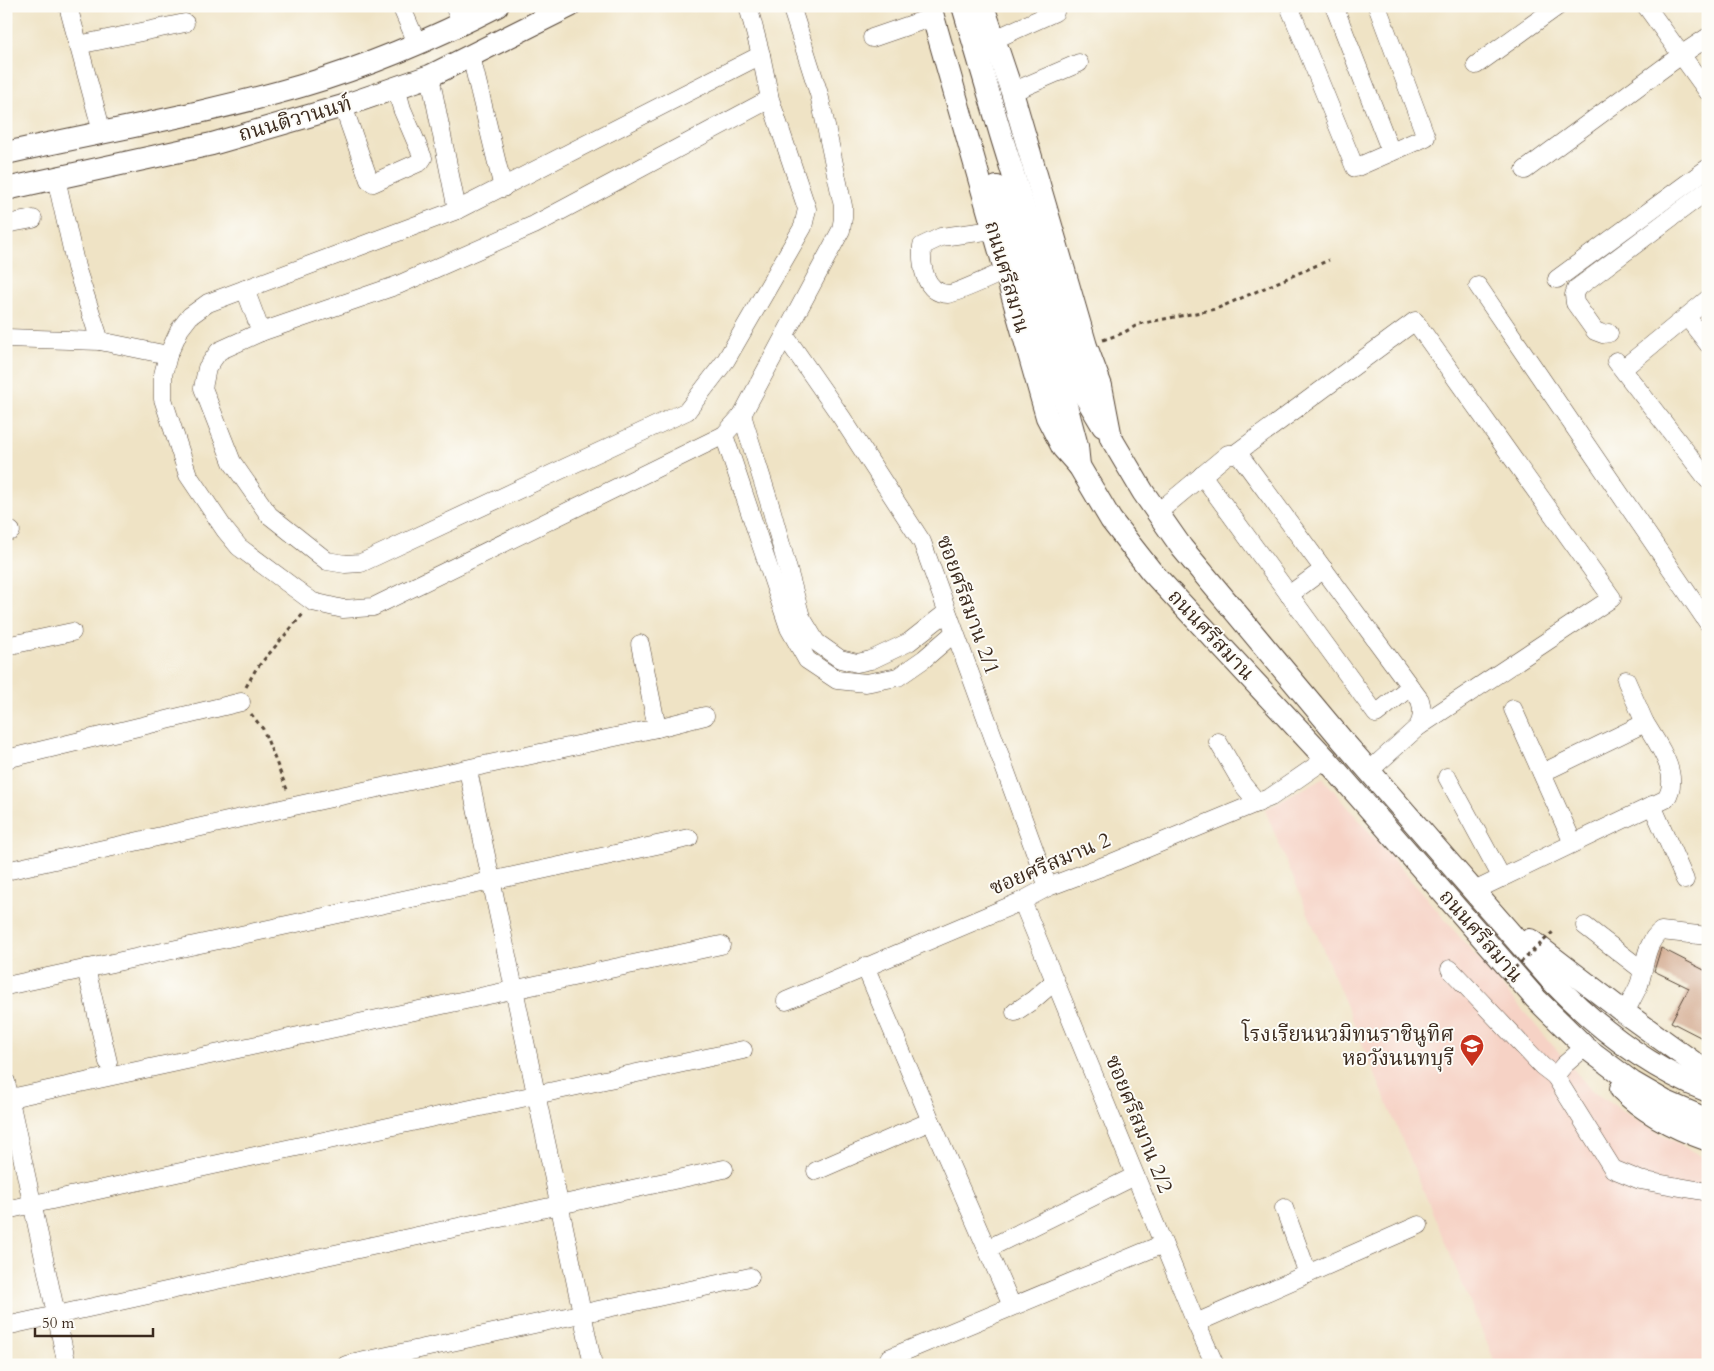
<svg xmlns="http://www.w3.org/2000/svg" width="1714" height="1371" viewBox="0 0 1714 1371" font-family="Cardo,'Noto Serif Thai',serif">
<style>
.built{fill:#f6d2c5}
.building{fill:#cd9f81}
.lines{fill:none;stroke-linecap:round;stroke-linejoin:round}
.minor-casing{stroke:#564637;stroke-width:19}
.major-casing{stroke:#564637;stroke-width:24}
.path{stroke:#564637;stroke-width:3;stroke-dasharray:4 4;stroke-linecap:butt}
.minor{stroke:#fff;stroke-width:18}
.major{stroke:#fff;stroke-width:22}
.path-bridge{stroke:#564637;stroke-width:3;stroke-dasharray:4 4;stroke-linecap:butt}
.labels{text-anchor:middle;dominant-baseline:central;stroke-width:4;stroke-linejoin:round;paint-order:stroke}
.street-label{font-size:21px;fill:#3b2a1e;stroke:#fdfcf7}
.poi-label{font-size:21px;fill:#3b2a1e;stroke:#fdfcf7;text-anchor:end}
</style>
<rect width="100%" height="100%" fill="#fdfcf7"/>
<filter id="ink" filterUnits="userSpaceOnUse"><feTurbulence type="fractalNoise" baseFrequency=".02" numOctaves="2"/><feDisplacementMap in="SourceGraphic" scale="10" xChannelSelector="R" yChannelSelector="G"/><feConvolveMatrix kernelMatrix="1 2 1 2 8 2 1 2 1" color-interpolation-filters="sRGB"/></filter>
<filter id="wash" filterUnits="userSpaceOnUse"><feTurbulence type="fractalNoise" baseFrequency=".0096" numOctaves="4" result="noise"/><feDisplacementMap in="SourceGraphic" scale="20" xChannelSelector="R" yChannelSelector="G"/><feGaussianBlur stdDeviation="1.12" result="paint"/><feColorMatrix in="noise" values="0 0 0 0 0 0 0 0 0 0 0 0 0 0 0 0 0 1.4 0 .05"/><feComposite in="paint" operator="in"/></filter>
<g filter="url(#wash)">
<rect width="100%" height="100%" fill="#efe3c5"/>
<path class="built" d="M 1323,778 L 1593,1092 L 1652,1129 L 1708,1160 L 1708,1365 L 1496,1365 L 1265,810 Z"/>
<g id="blocks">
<path class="building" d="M 1661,948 L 1708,972 L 1708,1041 L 1671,1022 L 1689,988 L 1654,971 Z"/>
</g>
</g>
<g filter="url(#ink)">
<use href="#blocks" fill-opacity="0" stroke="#564637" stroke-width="1"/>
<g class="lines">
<defs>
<g id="minor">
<path d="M 68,6 L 102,132"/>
<path d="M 401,6 L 417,43"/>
<path d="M 454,6 L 462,24"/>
<path d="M 748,6 L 761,55 L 770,99 L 807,209 L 803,227 L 726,360 L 687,411 L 361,563 L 345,564 L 327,561 L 269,515 L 232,462 L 203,388 L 207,368 L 219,351 L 261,332 L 398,285 L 534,225 L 770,99"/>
<path d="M 1289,6 L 1355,168 L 1426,137 L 1377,6"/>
<path d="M 1334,6 L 1391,152"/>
<path d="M 1646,6 L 1708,92"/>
<path d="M 872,38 L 933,17"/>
<path d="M 993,40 L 1055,12"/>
<path d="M 78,45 L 185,23"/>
<path d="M 761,55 L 457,210 L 208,303 L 190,316 L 180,329 L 168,355 L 163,375 L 163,399 L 188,475 L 225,530 L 239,547 L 313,602 L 343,609 L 373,607 L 724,435 L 742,415 L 841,230 L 843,218 L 843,206 L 819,94 L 791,6"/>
<path d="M 471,56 L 503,188"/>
<path d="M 1476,65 L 1558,6"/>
<path d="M 430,76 L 457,210"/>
<path d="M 1012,92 L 1079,63"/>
<path d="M 343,106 L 369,180 L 373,183 L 420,162 L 423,158 L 402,109 L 396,87"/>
<path d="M 1525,170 L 1681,55 L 1708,37"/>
<path d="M 56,178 L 76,267 L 100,341"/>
<path d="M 6,224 L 33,219"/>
<path d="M 994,230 L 941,237 L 922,246 C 921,265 924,293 948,294 C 955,294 996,275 1005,271"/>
<path d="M 1557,279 L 1708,168"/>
<path d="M 1478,286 L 1708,623"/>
<path d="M 245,289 L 261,332"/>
<path d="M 1687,317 L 1708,344"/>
<path d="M 1609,333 L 1603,334 L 1595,331 L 1575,303 L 1574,295 L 1576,289 L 1708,190"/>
<path d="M 785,336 L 842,418 L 922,542 L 1048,887"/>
<path d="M 6,338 L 100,341 L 168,355"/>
<path d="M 1616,361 L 1708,480"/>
<path d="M 1625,367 L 1708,299"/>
<path d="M 742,415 L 771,508 L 801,617 L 816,642 L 840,659 L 857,663 L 871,660 L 909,642 L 947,612"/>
<path d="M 724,435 L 789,628 L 807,660 L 837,680 L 866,683 L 898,677 L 924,659 L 954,633"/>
<path d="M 1235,454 L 1415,321 L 1612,598 L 1418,727"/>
<path d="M 1202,475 L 1376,714 L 1410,687"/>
<path d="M 1157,513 L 1228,454 L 1235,454 L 1241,457 L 1420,700 C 1423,710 1423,717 1418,727 L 1369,771"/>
<path d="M 6,532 L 11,531"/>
<path d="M 1289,595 L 1324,569"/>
<path d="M 640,644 L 657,728"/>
<path d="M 6,646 L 72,632"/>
<path d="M 1626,680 L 1645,723"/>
<path d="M 1513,709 L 1573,843"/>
<path d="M 1218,742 L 1243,785 L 1258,803"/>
<path d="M 6,759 L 241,702"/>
<path d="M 468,770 L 593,1365"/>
<path d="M 1447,777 L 1502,878"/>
<path d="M 1652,805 L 1685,880"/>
<path d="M 6,871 L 294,806 L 657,728 L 705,716"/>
<path d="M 1474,891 L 1666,799 C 1682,775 1657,743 1645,723 L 1542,773"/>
<path d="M 1022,901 L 1196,1323 L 1215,1365"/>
<path d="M 1585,926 L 1642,970"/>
<path d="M 865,966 L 931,1121 L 1012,1306"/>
<path d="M 86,968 L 108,1062"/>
<path d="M 1450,969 L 1542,1066 L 1555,1076"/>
<path d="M 6,986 L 689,838"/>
<path d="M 786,1001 L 1022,901 L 1048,887 L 1109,864 L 1271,797 L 1326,759"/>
<path d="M 1015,1012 L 1033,1000 L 1055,981"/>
<path d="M 1625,1013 C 1629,1004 1635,994 1639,985 C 1645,968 1645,942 1661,931 L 1708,936"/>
<path d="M 1585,1047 L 1564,1065 L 1555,1076 L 1613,1169 L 1640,1180 L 1708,1192"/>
<path d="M 6,1082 L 67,1365"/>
<path d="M 6,1099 L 721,945"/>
<path d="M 816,1171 L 931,1121"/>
<path d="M 1284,1208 L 1308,1274"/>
<path d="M 6,1210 L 743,1050"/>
<path d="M 987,1249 L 1135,1176"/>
<path d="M 1196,1323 L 1419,1225"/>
<path d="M 6,1326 L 724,1169"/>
<path d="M 889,1358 L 1163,1244"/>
<path d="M 346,1365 L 750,1277"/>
</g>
<g id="major">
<path d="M 930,6 L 1047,417 L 1063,448 L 1079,466 L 1111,520 L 1151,571 L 1326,759 L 1536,999 L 1585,1047 L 1633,1083 L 1664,1101 L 1708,1120"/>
<path d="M 963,6 L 1001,135 L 1078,384 L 1103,426"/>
<path d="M 983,6 L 1012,92 L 1086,346 L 1101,386 L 1111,438 L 1143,492 L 1182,548 L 1343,741 L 1552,981 C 1597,1028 1647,1067 1708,1091"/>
<path d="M 6,153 C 105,131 205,114 301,86 C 369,66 435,38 497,6"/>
<path d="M 997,187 L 1068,412 L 1077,446 L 1079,466"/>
<path d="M 6,189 L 212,144 L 343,106 L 430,76 L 570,6"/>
<path d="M 1530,940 L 1625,1013 L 1708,1073"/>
<path d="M 1621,1089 C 1644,1113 1677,1129 1708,1140"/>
</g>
</defs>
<use href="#minor" class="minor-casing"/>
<use href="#major" class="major-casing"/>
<g class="path">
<path d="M 1103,340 L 1123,333 L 1139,324 L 1216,309 L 1329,260"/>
<path d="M 246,687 L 256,669 L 303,614"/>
<path d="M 251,714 L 263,729 L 288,792"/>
</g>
<use href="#minor" class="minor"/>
<use href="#major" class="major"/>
<path class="path-bridge" d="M 1503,979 L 1553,932"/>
</g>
</g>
<defs>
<symbol id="school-pin" viewBox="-11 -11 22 30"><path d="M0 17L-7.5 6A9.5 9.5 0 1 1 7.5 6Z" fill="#c8321e" stroke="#fdfcf7"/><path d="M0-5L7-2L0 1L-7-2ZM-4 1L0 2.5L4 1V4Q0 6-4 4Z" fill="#fff"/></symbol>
</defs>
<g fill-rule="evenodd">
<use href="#school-pin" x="1458" y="1032" width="28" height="38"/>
</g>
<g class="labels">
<g class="street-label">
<text transform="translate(295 119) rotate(-16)">ถนนติวานนท์</text>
<text transform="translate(1007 277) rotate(74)">ถนนศรีสมาน</text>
<text transform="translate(968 605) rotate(70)">ซอยศรีสมาน 2/1</text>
<text transform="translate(1211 635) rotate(47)">ถนนศรีสมาน</text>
<text transform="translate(1050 864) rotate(-23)">ซอยศรีสมาน 2</text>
<text transform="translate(1481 936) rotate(49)">ถนนศรีสมาน</text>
<text transform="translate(1139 1124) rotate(68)">ซอยศรีสมาน 2/2</text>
</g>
<g class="poi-label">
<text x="1454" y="1034">โรงเรียนนวมิทนราชินูทิศ<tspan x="1454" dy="24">หอวังนนทบุรี</tspan></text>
</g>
</g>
<rect width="1714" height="1371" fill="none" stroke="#fdfcf7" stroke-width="25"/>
<path d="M35 1328v8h118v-8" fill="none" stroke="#3b2a1e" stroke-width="2.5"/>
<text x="42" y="1328" font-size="15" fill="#3b2a1e" stroke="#fdfcf7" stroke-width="4" paint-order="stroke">50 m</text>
</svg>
